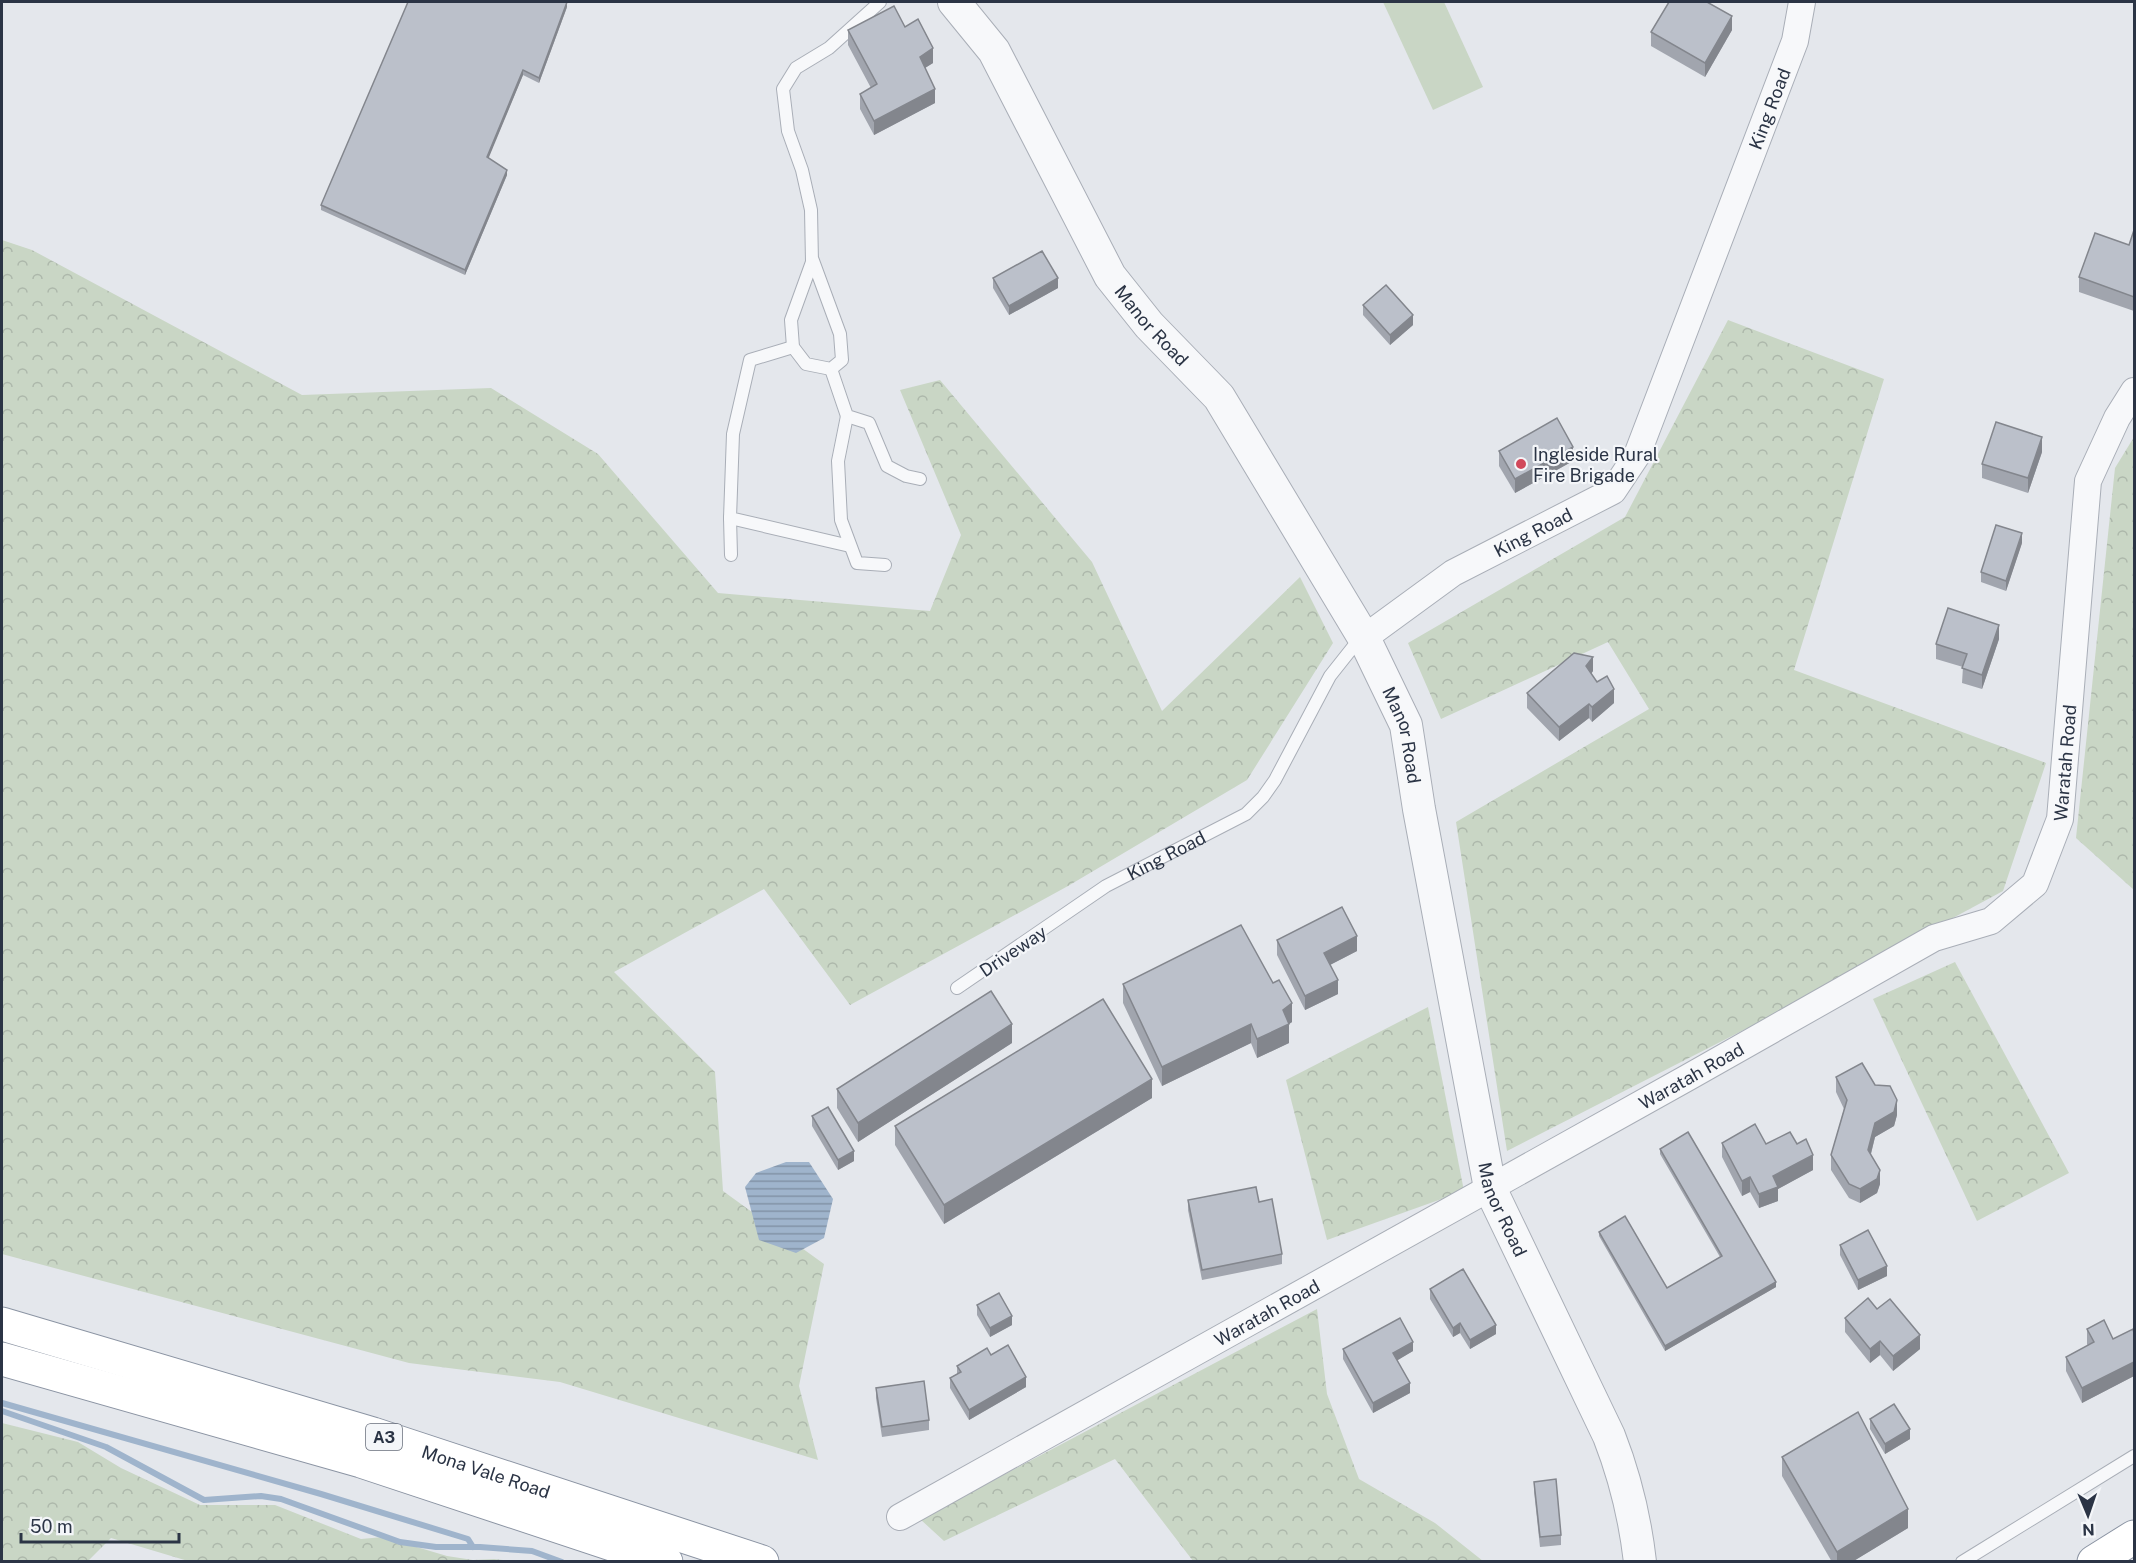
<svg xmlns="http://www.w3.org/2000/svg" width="2136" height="1563" viewBox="0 0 2136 1563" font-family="'Public Sans',sans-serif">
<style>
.grass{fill:#c9d6c5}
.forest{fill:url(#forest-crowns)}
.water{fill:url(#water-rules)}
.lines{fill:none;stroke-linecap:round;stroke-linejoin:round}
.stream{stroke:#9fb4cc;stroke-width:6}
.service-casing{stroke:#a9aeb7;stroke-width:14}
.minor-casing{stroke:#a9aeb7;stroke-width:28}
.tertiary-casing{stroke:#a9aeb7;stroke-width:34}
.trunk-casing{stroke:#8b94a3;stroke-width:35}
.service{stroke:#f7f8fa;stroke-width:12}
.minor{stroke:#f7f8fa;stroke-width:26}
.tertiary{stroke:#f7f8fa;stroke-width:32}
.trunk{stroke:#fff;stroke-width:33}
.wall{fill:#a1a5ae}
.shaded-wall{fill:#83868d}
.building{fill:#bbc0ca;stroke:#83868d;stroke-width:1.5}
.poi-dot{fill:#d1495b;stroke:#f4f6f9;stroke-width:2}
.labels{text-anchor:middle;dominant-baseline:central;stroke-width:4.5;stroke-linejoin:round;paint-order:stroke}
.shield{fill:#f4f6f9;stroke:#676e7b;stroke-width:1.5}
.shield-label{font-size:16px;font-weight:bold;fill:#2b3445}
.street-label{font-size:18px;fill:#2b3445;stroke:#f4f6f9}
.poi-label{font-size:18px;fill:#2b3445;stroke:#f4f6f9;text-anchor:start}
</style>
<defs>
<pattern id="forest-crowns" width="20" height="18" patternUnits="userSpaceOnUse" patternTransform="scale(1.5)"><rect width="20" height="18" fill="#c9d6c5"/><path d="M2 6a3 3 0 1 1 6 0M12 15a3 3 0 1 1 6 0" fill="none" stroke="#adb8ab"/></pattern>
<pattern id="water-rules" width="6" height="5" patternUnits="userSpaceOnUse" patternTransform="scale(1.5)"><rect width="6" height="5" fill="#9fb4cc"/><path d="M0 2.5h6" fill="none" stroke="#8293a7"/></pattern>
</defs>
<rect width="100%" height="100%" fill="#e4e7ec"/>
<path class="grass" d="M 1383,2 L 1444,2 L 1483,87 L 1433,110 Z"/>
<g class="forest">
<path d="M 2,240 L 32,250 L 302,395 L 491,388 L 598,454 L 718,593 L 930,611 L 961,535 L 900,390 L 940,380 L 1092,562 L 1162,711 L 1300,577 L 1333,643 L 1247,780 L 1068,886 L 850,1005 L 764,889 L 614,972 L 715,1072 L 723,1191 L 824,1264 L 799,1386 L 818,1460 L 560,1382 L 409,1363 L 2,1254 Z"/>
<path d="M 1728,320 L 1884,379 L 1794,670 L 2046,763 L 2003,891 L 1773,1015 L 1507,1151 L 1456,822 L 1649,709 L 1608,642 L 1441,719 L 1408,643 L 1625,517 Z"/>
<path d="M 2134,437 L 2134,890 L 2076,838 L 2115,468 Z"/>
<path d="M 1955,962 L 2069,1173 L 1977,1221 L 1873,999 Z"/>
<path d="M 1428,1007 L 1464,1191 L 1327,1240 L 1286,1080 Z"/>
<path d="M 1317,1309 L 1327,1394 L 1359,1479 L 1435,1523 L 1483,1561 L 1193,1561 L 1115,1459 L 944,1541 L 920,1519 Z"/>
<path d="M 2,1423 L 78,1442 L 121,1468 L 200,1505 L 275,1505 L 361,1539 L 383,1537 L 447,1556 L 473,1560 L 494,1559 L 513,1561 L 188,1561 L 111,1538 L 88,1561 L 2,1561 Z"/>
</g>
<path class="water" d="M 786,1162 L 809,1162 L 833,1199 L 824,1238 L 796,1253 L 759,1240 L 745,1187 L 756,1173 Z"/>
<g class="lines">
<g class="stream">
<path d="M 2,1403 L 321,1494 L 468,1539 L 473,1547"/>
<path d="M 2,1411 L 106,1447 L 204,1500 L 261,1496 L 281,1499 L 400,1542 L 436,1547 L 480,1547 L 532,1551 L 562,1562"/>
</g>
<defs>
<g id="service">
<path d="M 812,258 L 840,334 L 842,360 L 831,369 L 806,364 L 793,347 L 791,320 L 812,262 L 811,210 L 802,170 L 788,131 L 783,89 L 796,68 L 829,48 L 880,2"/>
<path d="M 793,347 L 750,360 L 733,434 L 730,518 L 850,546"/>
<path d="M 831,369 L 847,416 L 869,423 L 887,466 L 906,476 L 920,479"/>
<path d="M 847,416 L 838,461 L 841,520 L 857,563 L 885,565"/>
<path d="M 730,518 L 731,555"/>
<path id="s1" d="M 957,988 L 1106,886 L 1246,814 L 1263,797 L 1275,780 L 1330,676 L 1353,647 L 1363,639"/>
<path d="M 1962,1562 L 2134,1456"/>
</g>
<g id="minor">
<path id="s2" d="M 1364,638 L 1453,573 L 1613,491 L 1637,455 L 1795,41 L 1802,2"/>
<path id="s3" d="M 900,1517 L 1687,1078 L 1934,938 L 1991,921 L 2035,884 L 2060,819 L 2088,481 L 2117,418 L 2134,391"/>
</g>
<g id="tertiary">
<path id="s4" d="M 954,2 L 994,51 L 1110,276 L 1149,325 L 1219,397 L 1364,638 L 1406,725 L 1419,809 L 1490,1188 L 1609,1436 C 1625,1477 1635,1518 1640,1562"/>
</g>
<g id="trunk">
<path id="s5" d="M 2,1324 L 373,1434 L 762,1562"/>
<path d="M 2,1359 L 361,1461 L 666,1562"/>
<path d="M 2094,1562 L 2134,1537"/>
</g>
</defs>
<use href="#service" class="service-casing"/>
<use href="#minor" class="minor-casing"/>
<use href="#tertiary" class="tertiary-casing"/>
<use href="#trunk" class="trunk-casing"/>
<use href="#service" class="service"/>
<use href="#minor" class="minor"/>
<use href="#tertiary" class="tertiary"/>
<use href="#trunk" class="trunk"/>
</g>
<g class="wall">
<path d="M 567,7 L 539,83 L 523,75 L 488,158 L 507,175 L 465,275 L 321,210 L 321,205 Z"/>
<path d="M 905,27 L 933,63 L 925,68 L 935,103 L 874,135 L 860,109 L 860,94 L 871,88 L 848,45 L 848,30 Z"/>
<path d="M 1732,30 L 1705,77 L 1651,46 L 1651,32 Z"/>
<path d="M 2134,230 L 2134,311 L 2079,292 L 2079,277 L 2129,245 Z"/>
<path d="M 993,278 L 1058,288 L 1009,315 L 993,288 Z"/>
<path d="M 1363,305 L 1413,325 L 1390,345 L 1363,315 Z"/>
<path d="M 1499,451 L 1573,461 L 1515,493 L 1499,466 Z"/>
<path d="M 2042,452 L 2028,493 L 1982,478 L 1982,464 Z"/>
<path d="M 2022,543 L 2006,591 L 1981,582 L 1981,572 Z"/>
<path d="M 1999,639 L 1982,689 L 1962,683 L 1963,667 L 1936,659 L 1936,644 Z"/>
<path d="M 1593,671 L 1591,674 L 1614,703 L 1592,722 L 1589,718 L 1559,741 L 1527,708 L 1527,693 Z"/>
<path d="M 1277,940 L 1357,951 L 1330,965 L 1338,994 L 1305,1010 L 1277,955 Z"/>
<path d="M 1123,984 L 1292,1022 L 1289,1024 L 1289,1043 L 1257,1058 L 1251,1043 L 1162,1086 L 1123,1003 Z"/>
<path d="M 1012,1043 L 858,1142 L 837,1108 L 837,1089 Z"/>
<path d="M 1836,1077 L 1875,1085 L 1897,1115 L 1894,1126 L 1875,1137 L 1871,1154 L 1880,1184 L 1877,1193 L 1860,1203 L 1849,1198 L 1831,1170 L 1831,1155 L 1844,1109 L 1836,1092 Z"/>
<path d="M 1152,1098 L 944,1224 L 895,1145 L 895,1126 Z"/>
<path d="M 812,1116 L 854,1161 L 838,1170 L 812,1126 Z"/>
<path d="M 1722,1143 L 1797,1144 L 1813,1170 L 1778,1189 L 1778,1201 L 1759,1208 L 1750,1192 L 1742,1196 L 1722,1157 Z"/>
<path d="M 1660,1149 L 1776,1287 L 1665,1351 L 1599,1236 L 1599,1232 L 1667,1288 L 1720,1257 L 1660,1154 Z"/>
<path d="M 1188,1200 L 1259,1202 L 1282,1254 L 1282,1264 L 1202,1280 L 1188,1210 Z"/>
<path d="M 1840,1245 L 1887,1276 L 1858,1290 L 1840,1255 Z"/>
<path d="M 1430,1289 L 1496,1334 L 1470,1349 L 1460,1333 L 1453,1337 L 1430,1299 Z"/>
<path d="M 977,1305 L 1012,1325 L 990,1337 L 977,1315 Z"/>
<path d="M 1877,1309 L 1920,1349 L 1893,1371 L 1880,1355 L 1870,1363 L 1845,1332 L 1845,1318 Z"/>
<path d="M 2087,1329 L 2113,1339 L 2134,1333 L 2134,1376 L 2082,1403 L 2066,1371 L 2066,1357 L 2088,1346 L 2087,1344 Z"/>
<path d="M 1343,1349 L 1413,1351 L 1397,1360 L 1410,1393 L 1373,1413 L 1343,1359 Z"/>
<path d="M 991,1355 L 1026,1387 L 969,1420 L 950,1388 L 950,1378 L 957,1374 L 957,1366 Z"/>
<path d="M 876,1388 L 929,1420 L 929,1430 L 882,1437 L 876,1398 Z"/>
<path d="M 1870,1419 L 1910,1439 L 1885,1454 L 1870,1429 Z"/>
<path d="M 1782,1457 L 1908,1528 L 1852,1562 L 1832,1562 L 1782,1476 Z"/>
<path d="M 1534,1482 L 1561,1535 L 1561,1545 L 1540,1547 L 1534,1491 Z"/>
</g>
<g class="shaded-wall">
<path d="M 567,2 L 567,7 L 539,83 L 539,78 Z"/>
<path d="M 1732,16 L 1732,30 L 1705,77 L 1705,63 Z"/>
<path d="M 933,48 L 933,63 L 920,71 L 920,57 Z"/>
<path d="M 523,70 L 523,75 L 487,162 L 487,157 Z"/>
<path d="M 935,89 L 935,103 L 874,135 L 874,121 Z"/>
<path d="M 507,170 L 507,175 L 465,275 L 465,270 Z"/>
<path d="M 1058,278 L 1058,288 L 1009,315 L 1009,306 Z"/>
<path d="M 1413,315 L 1413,325 L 1390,345 L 1390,335 Z"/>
<path d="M 2042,437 L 2042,452 L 2028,493 L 2028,478 Z"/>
<path d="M 1573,447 L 1573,461 L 1515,493 L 1515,479 Z"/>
<path d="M 2022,533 L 2022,543 L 2006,591 L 2006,581 Z"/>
<path d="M 1999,625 L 1999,639 L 1982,689 L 1982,675 Z"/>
<path d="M 1593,657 L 1593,671 L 1586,681 L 1586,666 Z"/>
<path d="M 1614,689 L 1614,703 L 1592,722 L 1592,707 Z"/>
<path d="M 1589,704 L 1589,718 L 1559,741 L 1559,727 Z"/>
<path d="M 1357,936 L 1357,951 L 1324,968 L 1324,953 Z"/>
<path d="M 1338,980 L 1338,994 L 1305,1010 L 1305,996 Z"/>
<path d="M 1292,1003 L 1292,1022 L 1289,1024 L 1289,1043 L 1257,1058 L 1257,1039 L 1283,1010 Z"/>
<path d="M 1012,1024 L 1012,1043 L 858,1142 L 858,1123 Z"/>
<path d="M 1251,1024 L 1251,1043 L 1162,1086 L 1162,1067 Z"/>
<path d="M 1152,1079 L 1152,1098 L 944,1224 L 944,1205 Z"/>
<path d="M 1897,1100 L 1897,1115 L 1894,1126 L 1875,1137 L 1868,1165 L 1868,1150 L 1875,1123 Z"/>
<path d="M 854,1151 L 854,1161 L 838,1170 L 838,1160 Z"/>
<path d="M 1813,1155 L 1813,1170 L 1778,1189 L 1778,1201 L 1759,1208 L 1759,1194 L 1773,1176 Z"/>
<path d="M 1880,1170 L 1880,1184 L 1877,1193 L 1860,1203 L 1860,1189 Z"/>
<path d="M 1750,1177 L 1750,1192 L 1742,1196 L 1742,1181 Z"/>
<path d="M 1887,1266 L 1887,1276 L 1858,1290 L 1858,1280 Z"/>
<path d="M 1776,1282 L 1776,1287 L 1665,1351 L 1665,1346 Z"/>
<path d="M 1012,1316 L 1012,1325 L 990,1337 L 990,1328 Z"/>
<path d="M 1460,1323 L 1460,1333 L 1453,1337 L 1453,1328 Z"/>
<path d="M 1496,1325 L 1496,1334 L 1470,1349 L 1470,1340 Z"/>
<path d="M 1920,1335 L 1920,1349 L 1893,1371 L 1893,1356 Z"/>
<path d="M 1880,1341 L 1880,1355 L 1870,1363 L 1870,1349 Z"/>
<path d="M 1413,1342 L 1413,1351 L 1393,1363 L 1393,1353 Z"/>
<path d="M 2134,1362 L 2134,1376 L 2082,1403 L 2082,1388 Z"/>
<path d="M 1026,1377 L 1026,1387 L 969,1420 L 969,1410 Z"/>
<path d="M 1410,1383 L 1410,1393 L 1373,1413 L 1373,1403 Z"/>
<path d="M 1910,1429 L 1910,1439 L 1885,1454 L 1885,1444 Z"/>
<path d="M 1908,1509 L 1908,1528 L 1852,1562 L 1837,1562 L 1837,1552 Z"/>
</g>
<g class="building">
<path d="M 408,2 L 567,2 L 539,78 L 523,70 L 487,157 L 507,170 L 465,270 L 321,205 Z"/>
<path d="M 1669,2 L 1707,2 L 1732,16 L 1705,63 L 1651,32 Z"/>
<path d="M 894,6 L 905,27 L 918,19 L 933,48 L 920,57 L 935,89 L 874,121 L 860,94 L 877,84 L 848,30 Z"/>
<path d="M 2134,230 L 2134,297 L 2079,277 L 2095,233 L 2129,245 Z"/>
<path d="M 1042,251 L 1058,278 L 1009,306 L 993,278 Z"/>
<path d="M 1386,285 L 1413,315 L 1390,335 L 1363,305 Z"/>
<path d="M 1557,418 L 1573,447 L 1515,479 L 1499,451 Z"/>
<path d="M 1996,422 L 2042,437 L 2028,478 L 1982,464 Z"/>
<path d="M 1996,525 L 2022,533 L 2006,581 L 1981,572 Z"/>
<path d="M 1948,608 L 1999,625 L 1982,675 L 1962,668 L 1967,654 L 1936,644 Z"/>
<path d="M 1574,653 L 1593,657 L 1586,666 L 1597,682 L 1607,676 L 1614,689 L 1592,707 L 1589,704 L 1559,727 L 1527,693 Z"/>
<path d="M 1342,907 L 1357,936 L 1324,953 L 1338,980 L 1305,996 L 1277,940 Z"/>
<path d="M 1241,925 L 1273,983 L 1279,980 L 1292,1003 L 1283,1010 L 1289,1024 L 1257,1039 L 1251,1024 L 1162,1067 L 1123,984 Z"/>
<path d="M 991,991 L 1012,1024 L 858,1123 L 837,1089 Z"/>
<path d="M 1103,999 L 1152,1079 L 944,1205 L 895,1126 Z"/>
<path d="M 1862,1063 L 1875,1085 L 1890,1086 L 1897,1100 L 1894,1112 L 1875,1123 L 1868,1150 L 1880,1170 L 1877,1179 L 1860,1189 L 1849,1184 L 1831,1155 L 1847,1100 L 1836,1077 Z"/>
<path d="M 828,1107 L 854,1151 L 838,1160 L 812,1116 Z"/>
<path d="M 1755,1124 L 1766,1144 L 1790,1132 L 1797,1144 L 1806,1139 L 1813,1155 L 1773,1176 L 1778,1187 L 1759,1194 L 1750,1177 L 1742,1181 L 1722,1143 Z"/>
<path d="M 1688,1132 L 1776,1282 L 1665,1346 L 1599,1232 L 1625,1216 L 1667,1288 L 1722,1256 L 1660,1149 Z"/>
<path d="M 1256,1187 L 1259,1202 L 1272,1199 L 1282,1254 L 1202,1270 L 1188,1200 Z"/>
<path d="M 1868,1230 L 1887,1266 L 1858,1280 L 1840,1245 Z"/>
<path d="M 1463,1269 L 1496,1325 L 1470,1340 L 1460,1323 L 1453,1328 L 1430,1289 Z"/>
<path d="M 999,1293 L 1012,1316 L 990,1328 L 977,1305 Z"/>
<path d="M 1868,1298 L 1877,1309 L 1890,1299 L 1920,1335 L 1893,1356 L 1880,1341 L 1870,1349 L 1845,1318 Z"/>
<path d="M 1400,1318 L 1413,1342 L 1393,1353 L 1410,1383 L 1373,1403 L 1343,1349 Z"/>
<path d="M 2104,1320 L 2113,1339 L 2133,1329 L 2134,1333 L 2134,1362 L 2082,1388 L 2066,1357 L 2094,1342 L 2087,1329 Z"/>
<path d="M 1008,1345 L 1026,1377 L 969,1410 L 950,1378 L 961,1372 L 957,1366 L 987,1348 L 991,1355 Z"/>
<path d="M 924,1381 L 929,1420 L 882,1427 L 876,1388 Z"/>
<path d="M 1894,1404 L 1910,1429 L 1885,1444 L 1870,1419 Z"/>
<path d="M 1858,1412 L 1908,1509 L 1837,1552 L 1782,1457 Z"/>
<path d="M 1556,1479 L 1561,1535 L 1540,1537 L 1534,1482 Z"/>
</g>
<circle class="poi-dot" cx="1521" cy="464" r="6"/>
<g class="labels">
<rect class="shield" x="366" y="1424" width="36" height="26" rx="4.5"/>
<g class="shield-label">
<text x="384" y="1437">A3</text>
</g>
<g class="street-label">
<text stroke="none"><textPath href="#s2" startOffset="704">King Road</textPath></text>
<text stroke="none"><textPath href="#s4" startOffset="381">Manor Road</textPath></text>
<text stroke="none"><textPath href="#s2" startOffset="200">King Road</textPath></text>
<text stroke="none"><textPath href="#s4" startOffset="866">Manor Road</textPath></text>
<text stroke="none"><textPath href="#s3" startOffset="1428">Waratah Road</textPath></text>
<text stroke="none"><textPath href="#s1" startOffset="248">King Road</textPath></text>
<text transform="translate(1013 951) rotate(-34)">Driveway</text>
<text stroke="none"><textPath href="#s3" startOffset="906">Waratah Road</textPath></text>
<text stroke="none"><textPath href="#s4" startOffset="1352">Manor Road</textPath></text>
<text stroke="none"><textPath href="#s3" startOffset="420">Waratah Road</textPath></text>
<text stroke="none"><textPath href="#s5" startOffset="506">Mona Vale Road</textPath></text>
</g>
<g class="poi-label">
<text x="1533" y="454">Ingleside Rural<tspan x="1533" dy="21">Fire Brigade</tspan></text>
</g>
</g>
<rect width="2136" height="1563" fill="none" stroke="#2b3445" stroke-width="6"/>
<g transform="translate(2088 1515) rotate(178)" stroke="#f4f6f9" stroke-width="4.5" paint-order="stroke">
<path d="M0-4.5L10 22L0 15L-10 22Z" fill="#2b3445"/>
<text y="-9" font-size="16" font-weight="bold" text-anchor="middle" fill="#2b3445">N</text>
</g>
<path d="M21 1533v9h158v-9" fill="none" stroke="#2b3445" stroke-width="3"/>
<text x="30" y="1533" font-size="18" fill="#2b3445" stroke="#f4f6f9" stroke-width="4.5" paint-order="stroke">50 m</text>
</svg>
